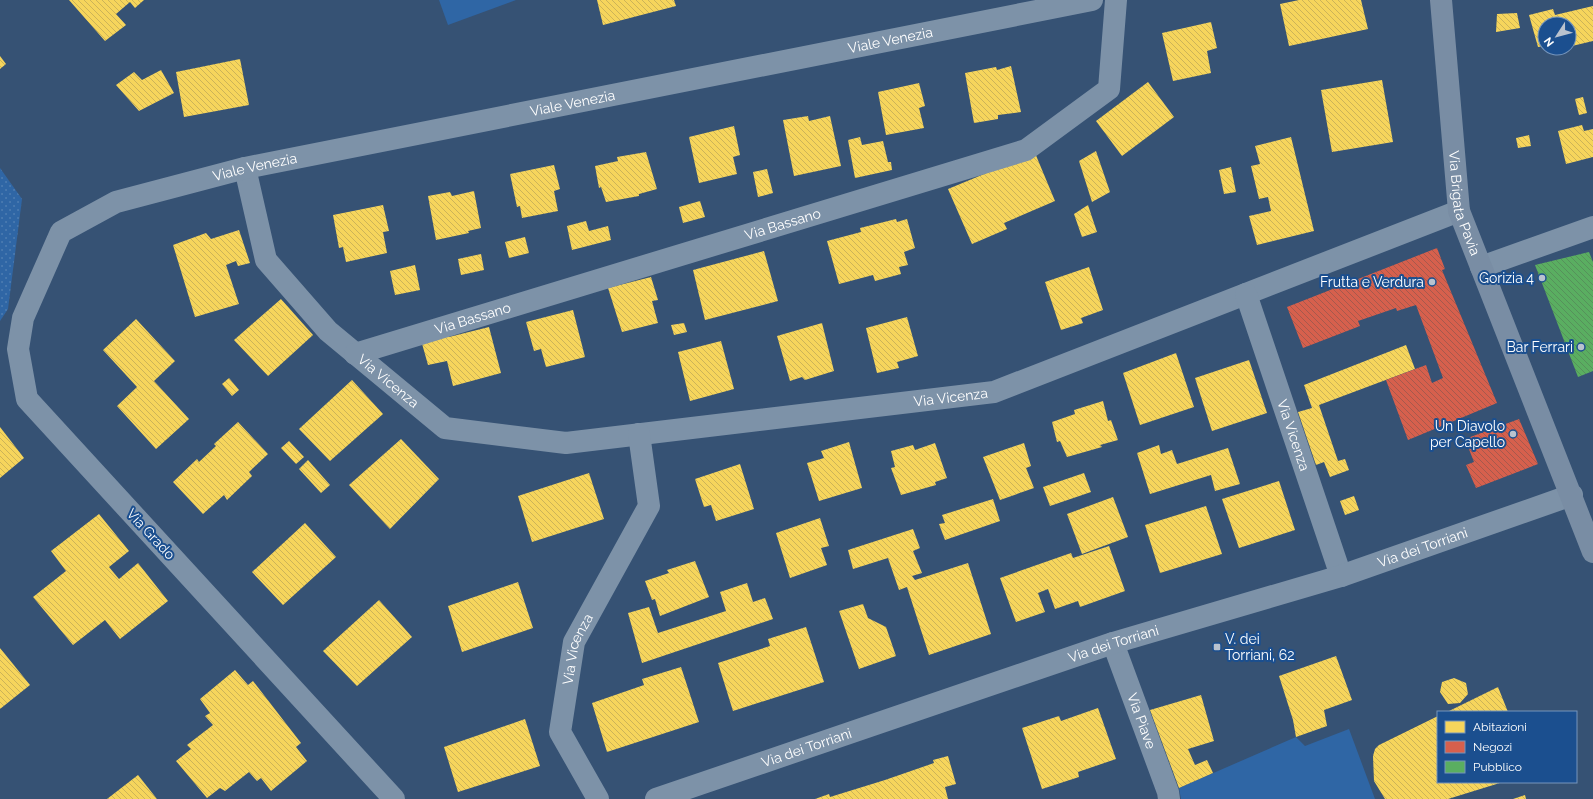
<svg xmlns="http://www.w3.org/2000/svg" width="1593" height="799" viewBox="0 0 1593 799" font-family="Raleway,sans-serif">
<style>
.grass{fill:url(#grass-dots)}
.pitch{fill:#2f66a5}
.homes{fill:url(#homes-back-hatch)}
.shops{fill:url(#shops-back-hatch)}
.public{fill:url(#public-back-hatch)}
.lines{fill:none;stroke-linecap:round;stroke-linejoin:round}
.street{stroke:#7d92a8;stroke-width:22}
.secondary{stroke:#798da4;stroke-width:22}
.poi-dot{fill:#b9c2ce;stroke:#1b4f8f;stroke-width:1.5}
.labels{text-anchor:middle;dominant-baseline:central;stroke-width:4;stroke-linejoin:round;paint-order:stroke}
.street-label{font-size:14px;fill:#fff;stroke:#1b4f8f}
.poi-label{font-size:14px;fill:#fff;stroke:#1b4f8f;text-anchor:end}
</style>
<defs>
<pattern id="grass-dots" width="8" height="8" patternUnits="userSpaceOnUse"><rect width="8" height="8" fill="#2f66a5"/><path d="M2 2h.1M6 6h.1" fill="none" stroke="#4e7db2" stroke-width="1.8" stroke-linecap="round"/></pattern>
<pattern id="homes-back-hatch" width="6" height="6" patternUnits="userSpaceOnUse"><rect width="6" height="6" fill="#f6d55c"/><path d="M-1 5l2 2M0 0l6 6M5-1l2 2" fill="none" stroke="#ccb358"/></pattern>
<pattern id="shops-back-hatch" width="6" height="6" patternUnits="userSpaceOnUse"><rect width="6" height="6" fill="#d6604d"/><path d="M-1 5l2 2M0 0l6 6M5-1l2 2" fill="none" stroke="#a6594d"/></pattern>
<pattern id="public-back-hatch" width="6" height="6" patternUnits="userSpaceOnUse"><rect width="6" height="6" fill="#5aae61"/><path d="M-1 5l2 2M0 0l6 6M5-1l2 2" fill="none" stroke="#56915b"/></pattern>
</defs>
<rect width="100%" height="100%" fill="#365274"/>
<path class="grass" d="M 0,168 L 22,199 L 8,309 L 0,321 Z"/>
<g class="pitch">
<path d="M 439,0 L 516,0 L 448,25 Z"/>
<path d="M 1349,729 L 1375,799 L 1181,799 L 1179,788 L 1296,737 L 1305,746 Z"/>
</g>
<g class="homes">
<path d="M 69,0 L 144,0 L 135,8 L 130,2 L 116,14 L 126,25 L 105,41 Z"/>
<path d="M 597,0 L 674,0 L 676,6 L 603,25 Z"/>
<path d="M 1299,0 L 1361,0 L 1368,29 L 1289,46 L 1280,4 Z"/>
<path d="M 1593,6 L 1593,41 L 1572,46 L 1569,40 L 1569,24 L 1545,24 L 1545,46 L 1538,47 L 1529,15 L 1553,9 L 1555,15 Z"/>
<path d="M 1517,13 L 1520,28 L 1496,32 L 1497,14 Z"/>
<path d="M 1211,22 L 1217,48 L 1207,51 L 1211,73 L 1173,81 L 1162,33 Z"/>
<path d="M 0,56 L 6,64 L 0,69 Z"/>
<path d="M 240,59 L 249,105 L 184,117 L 176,72 Z"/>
<path d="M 1011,66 L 1021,112 L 998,115 L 998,119 L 974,123 L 965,73 L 996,67 L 997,70 Z"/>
<path d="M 161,70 L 174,93 L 139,111 L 116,85 L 134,72 L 142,80 Z"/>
<path d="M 1382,80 L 1393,142 L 1332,152 L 1321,90 Z"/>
<path d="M 1148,82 L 1174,117 L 1122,156 L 1096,121 Z"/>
<path d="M 919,83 L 925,106 L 919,108 L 924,128 L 886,135 L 878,92 Z"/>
<path d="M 1583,97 L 1587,113 L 1579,115 L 1575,99 Z"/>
<path d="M 808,116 L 809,121 L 830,116 L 841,166 L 794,176 L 783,120 Z"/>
<path d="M 1582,125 L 1584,131 L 1593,129 L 1593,157 L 1566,164 L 1558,131 Z"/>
<path d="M 734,126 L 740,155 L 733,157 L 737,174 L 699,183 L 689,137 Z"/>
<path d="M 1529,135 L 1531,146 L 1518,148 L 1516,138 Z"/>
<path d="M 860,137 L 862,145 L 883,141 L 888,162 L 891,162 L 892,170 L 855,178 L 848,140 Z"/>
<path d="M 1291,137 L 1314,231 L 1257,245 L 1249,216 L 1271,211 L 1268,197 L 1259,199 L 1251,166 L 1260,164 L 1255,146 Z"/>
<path d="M 1096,151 L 1110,192 L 1092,202 L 1079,161 Z"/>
<path d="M 646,152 L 657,189 L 639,194 L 639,196 L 606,202 L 601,187 L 599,188 L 595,166 L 618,161 L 617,157 Z"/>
<path d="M 1035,153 L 1055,201 L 1004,223 L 1007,229 L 972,244 L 948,189 Z"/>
<path d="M 554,165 L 560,189 L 554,191 L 558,211 L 522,218 L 520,206 L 517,207 L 510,174 Z"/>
<path d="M 1231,167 L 1236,192 L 1224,194 L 1219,170 Z"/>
<path d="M 767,169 L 773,193 L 758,197 L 753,172 Z"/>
<path d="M 474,191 L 481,228 L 468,231 L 469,233 L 436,240 L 428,196 L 450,192 L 452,196 Z"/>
<path d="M 700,201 L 705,217 L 683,223 L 679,207 Z"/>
<path d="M 383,205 L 389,231 L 383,232 L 387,253 L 346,262 L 343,247 L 339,248 L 333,215 Z"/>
<path d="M 1088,205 L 1097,232 L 1082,237 L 1074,214 Z"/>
<path d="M 896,219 L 897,222 L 907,219 L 915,248 L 904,252 L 908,265 L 899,267 L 901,274 L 875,281 L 873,275 L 839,284 L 827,241 L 861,232 L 860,228 Z"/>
<path d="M 586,221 L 589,231 L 608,226 L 611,240 L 572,250 L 567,226 Z"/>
<path d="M 239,230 L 250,263 L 238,266 L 236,261 L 226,265 L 239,304 L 195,317 L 173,245 L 206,233 L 211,239 Z"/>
<path d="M 525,237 L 529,253 L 509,258 L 505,242 Z"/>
<path d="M 764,251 L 778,301 L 705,320 L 693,270 Z"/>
<path d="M 481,254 L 484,270 L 461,275 L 458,259 Z"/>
<path d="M 415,265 L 420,290 L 395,295 L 390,271 Z"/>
<path d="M 1089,267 L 1103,310 L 1081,318 L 1083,323 L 1061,330 L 1045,282 Z"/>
<path d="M 651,277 L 658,300 L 652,301 L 658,323 L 622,332 L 608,288 Z"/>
<path d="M 281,299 L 313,335 L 268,376 L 234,340 Z"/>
<path d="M 573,310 L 585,357 L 546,367 L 541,349 L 534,351 L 526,322 Z"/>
<path d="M 907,317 L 918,356 L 897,362 L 899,368 L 877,373 L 866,328 Z"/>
<path d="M 136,319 L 175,361 L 154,381 L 189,419 L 156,449 L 117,406 L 137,387 L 103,350 Z"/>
<path d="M 684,323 L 687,332 L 674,335 L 671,325 Z"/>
<path d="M 822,323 L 834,371 L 805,380 L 802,377 L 790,381 L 777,336 Z"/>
<path d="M 489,327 L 501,373 L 453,386 L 447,361 L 428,365 L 421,340 L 448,334 L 449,337 Z"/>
<path d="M 721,341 L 734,389 L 690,401 L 678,352 Z"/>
<path d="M 1406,345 L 1415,369 L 1319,405 L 1338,461 L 1345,459 L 1349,470 L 1330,477 L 1324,462 L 1316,465 L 1298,412 L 1312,408 L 1304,385 Z"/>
<path d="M 1176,353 L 1194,407 L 1140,425 L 1123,373 Z"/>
<path d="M 1249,360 L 1267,413 L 1212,431 L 1195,378 Z"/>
<path d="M 229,378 L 239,390 L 232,396 L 222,384 Z"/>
<path d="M 352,380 L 383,414 L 330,461 L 299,429 Z"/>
<path d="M 1103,401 L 1108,421 L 1111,420 L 1118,440 L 1100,445 L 1102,447 L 1067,457 L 1060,441 L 1057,442 L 1052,422 L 1075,414 L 1074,410 Z"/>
<path d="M 238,422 L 268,454 L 249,472 L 252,476 L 227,500 L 224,495 L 203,514 L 173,482 L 197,459 L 199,462 L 216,446 L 214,444 Z"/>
<path d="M 0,427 L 24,458 L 0,478 Z"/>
<path d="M 401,439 L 439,479 L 390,529 L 349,485 Z"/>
<path d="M 289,441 L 304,457 L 296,464 L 281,448 Z"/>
<path d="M 849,442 L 862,488 L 819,501 L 807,463 L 824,458 L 821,451 Z"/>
<path d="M 935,443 L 947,478 L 935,482 L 936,485 L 901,495 L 891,468 L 895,467 L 891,451 L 913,445 L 915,450 Z"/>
<path d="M 1024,443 L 1031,466 L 1026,468 L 1034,488 L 1000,500 L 983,457 Z"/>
<path d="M 1159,445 L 1161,454 L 1172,450 L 1177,464 L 1228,448 L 1240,484 L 1215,491 L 1211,475 L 1150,494 L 1137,453 Z"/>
<path d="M 308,460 L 330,485 L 321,493 L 299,469 Z"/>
<path d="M 740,464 L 754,509 L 716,521 L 711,505 L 704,507 L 695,479 Z"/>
<path d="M 589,473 L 604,519 L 532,542 L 518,496 Z"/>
<path d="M 1084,473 L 1091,492 L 1050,506 L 1043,487 Z"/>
<path d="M 1279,481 L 1295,530 L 1239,548 L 1222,499 Z"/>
<path d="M 1354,496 L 1359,510 L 1345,515 L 1340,501 Z"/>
<path d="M 1113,497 L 1128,537 L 1082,554 L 1067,514 Z"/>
<path d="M 993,499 L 1000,521 L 945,540 L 939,524 L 945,523 L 942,515 Z"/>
<path d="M 1206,506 L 1222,554 L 1160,573 L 1145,525 Z"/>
<path d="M 99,514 L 129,551 L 109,567 L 119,579 L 138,563 L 168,601 L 120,639 L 105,620 L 73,645 L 33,597 L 66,571 L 51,551 Z"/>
<path d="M 820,518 L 829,546 L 821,548 L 827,565 L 790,578 L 776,533 Z"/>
<path d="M 305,523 L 336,557 L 283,605 L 252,572 Z"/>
<path d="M 913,529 L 920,548 L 913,551 L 922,573 L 912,576 L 915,580 L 968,563 L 991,634 L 929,655 L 907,587 L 899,590 L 888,558 L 853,569 L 848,550 Z"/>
<path d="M 1109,546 L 1125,591 L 1080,607 L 1078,601 L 1055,609 L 1048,589 L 1038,593 L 1045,612 L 1016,622 L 1000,578 L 1071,553 L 1073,558 Z"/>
<path d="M 695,561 L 709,597 L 660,616 L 655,599 L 652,600 L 645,581 L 669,573 L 667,570 Z"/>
<path d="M 518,582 L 533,628 L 462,652 L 448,606 Z"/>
<path d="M 747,583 L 753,602 L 765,598 L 773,619 L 642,663 L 628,613 L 649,607 L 658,633 L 726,611 L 720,592 Z"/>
<path d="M 379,600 L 412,637 L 357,686 L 323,651 Z"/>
<path d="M 863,604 L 868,618 L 886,627 L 896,656 L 859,669 L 839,611 Z"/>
<path d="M 806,627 L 824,682 L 733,711 L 718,663 L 770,646 L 768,639 Z"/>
<path d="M 0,648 L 30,685 L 0,709 Z"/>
<path d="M 1336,656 L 1352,700 L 1324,710 L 1327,726 L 1296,737 L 1293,720 L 1279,676 Z"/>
<path d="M 681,667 L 699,722 L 607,752 L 592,703 L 644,685 L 642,679 Z"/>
<path d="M 235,670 L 248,685 L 253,681 L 301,743 L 296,747 L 307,761 L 271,791 L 261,778 L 257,781 L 249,772 L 225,791 L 220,788 L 207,798 L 176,761 L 191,749 L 187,745 L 213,725 L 205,716 L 210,713 L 200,699 Z"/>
<path d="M 1454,678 L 1466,683 L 1468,694 L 1460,703 L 1448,704 L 1440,692 L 1442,682 Z"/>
<path d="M 1498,687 L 1508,712 L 1447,712 Z"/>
<path d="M 1201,695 L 1214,741 L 1188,749 L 1195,765 L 1207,760 L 1213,773 L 1179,788 L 1150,710 Z"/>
<path d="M 1098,708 L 1116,759 L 1078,772 L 1079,777 L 1042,789 L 1022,728 L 1059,716 L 1061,721 Z"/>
<path d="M 1438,716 L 1438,782 L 1503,782 L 1448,799 L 1385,799 L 1374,781 L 1373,756 L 1375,749 L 1379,745 Z"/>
<path d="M 525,719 L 540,766 L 458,792 L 444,747 Z"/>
<path d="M 948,756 L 956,784 L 945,787 L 948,799 L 815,799 L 829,794 L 830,797 L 885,780 L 934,763 L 933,760 Z"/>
<path d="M 138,775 L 157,799 L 107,799 Z"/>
<path d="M 1525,795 L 1526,799 L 1513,799 Z"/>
</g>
<g class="shops">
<path d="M 1437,248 L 1445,269 L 1442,270 L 1497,403 L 1408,440 L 1386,380 L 1426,365 L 1432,383 L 1443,378 L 1416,305 L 1397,311 L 1396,308 L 1358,321 L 1360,326 L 1303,348 L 1287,307 Z"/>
<path d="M 1519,419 L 1538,464 L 1476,488 L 1466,465 L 1474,462 L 1465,439 Z"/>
</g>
<path class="public" d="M 1589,252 L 1593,262 L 1593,371 L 1578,377 L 1535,265 Z"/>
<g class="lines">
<g class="street">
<path id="s1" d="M 245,168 L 266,260 L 328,331 L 445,428 L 566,443 L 994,392 L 1459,211"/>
<path d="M 1481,267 L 1593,227"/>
<path id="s2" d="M 1246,294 L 1341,576"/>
<path id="s3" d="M 355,354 L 1026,150 L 1109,89 L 1116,0"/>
<path id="s4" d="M 1113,643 L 1168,792 L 1169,799"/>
<path id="s5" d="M 394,799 L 27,399 L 18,349 L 23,318 L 61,232 L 116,202 L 245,168 L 1092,0"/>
<path id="s6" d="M 598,799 L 560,732 L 574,642 L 649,506 L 639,434"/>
<path id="s7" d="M 656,799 L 1113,643 L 1341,576 L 1572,495"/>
</g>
<path class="secondary" id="s8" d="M 1441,0 L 1459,211 L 1593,552"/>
</g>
<g class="poi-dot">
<circle cx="1542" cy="278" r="4"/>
<circle cx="1432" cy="282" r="4"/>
<circle cx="1581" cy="347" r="4"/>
<circle cx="1513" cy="434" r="4"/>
<rect x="1213" y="643" width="8" height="8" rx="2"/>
</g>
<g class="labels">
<g class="street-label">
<text stroke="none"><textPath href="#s5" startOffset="1573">Viale Venezia</textPath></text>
<text stroke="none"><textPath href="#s5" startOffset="1249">Viale Venezia</textPath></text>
<text stroke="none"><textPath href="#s5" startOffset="925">Viale Venezia</textPath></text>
<text stroke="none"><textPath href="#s8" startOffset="205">Via Brigata Pavia</textPath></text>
<text stroke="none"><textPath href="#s3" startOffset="447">Via Bassano</textPath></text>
<text stroke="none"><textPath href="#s3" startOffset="123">Via Bassano</textPath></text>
<text stroke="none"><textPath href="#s1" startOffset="267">Via Vicenza</textPath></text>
<text stroke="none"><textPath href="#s1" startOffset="850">Via Vicenza</textPath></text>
<text stroke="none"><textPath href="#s2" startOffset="149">Via Vicenza</textPath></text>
<text transform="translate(151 534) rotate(47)">Via Grado</text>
<text stroke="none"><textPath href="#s7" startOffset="807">Via dei Torriani</textPath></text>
<text stroke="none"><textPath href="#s7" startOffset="483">Via dei Torriani</textPath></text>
<text stroke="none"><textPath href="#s6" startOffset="162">Via Vicenza</textPath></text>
<text stroke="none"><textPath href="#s4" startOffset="83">Via Piave</textPath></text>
<text stroke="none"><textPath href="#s7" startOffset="159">Via dei Torriani</textPath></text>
</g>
<g class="poi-label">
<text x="1534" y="278">Gorizia 4</text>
<text x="1424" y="282">Frutta e Verdura</text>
<text x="1573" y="347">Bar Ferrari</text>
<text x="1505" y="426">Un Diavolo<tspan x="1505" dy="16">per Capello</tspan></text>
<text x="1225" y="639" text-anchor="start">V. dei<tspan x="1225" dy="16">Torriani, 62</tspan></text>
</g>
</g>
<rect x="1437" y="711" width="140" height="72" fill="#1b4f8f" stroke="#7695bc"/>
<rect x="1445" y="721" width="20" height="12" fill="#f6d55c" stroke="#7695bc"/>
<text x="1473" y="731" font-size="12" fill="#ffffff">Abitazioni</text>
<rect x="1445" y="741" width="20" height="12" fill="#d6604d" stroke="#7695bc"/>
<text x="1473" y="751" font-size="12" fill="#ffffff">Negozi</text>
<rect x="1445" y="761" width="20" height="12" fill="#5aae61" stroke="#7695bc"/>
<text x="1473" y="771" font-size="12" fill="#ffffff">Pubblico</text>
<g transform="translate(1557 36) rotate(234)"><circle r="19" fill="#1b4f8f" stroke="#7695bc"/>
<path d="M0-3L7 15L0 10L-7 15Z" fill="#b9c2ce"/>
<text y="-6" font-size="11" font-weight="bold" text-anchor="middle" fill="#ffffff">N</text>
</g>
</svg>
